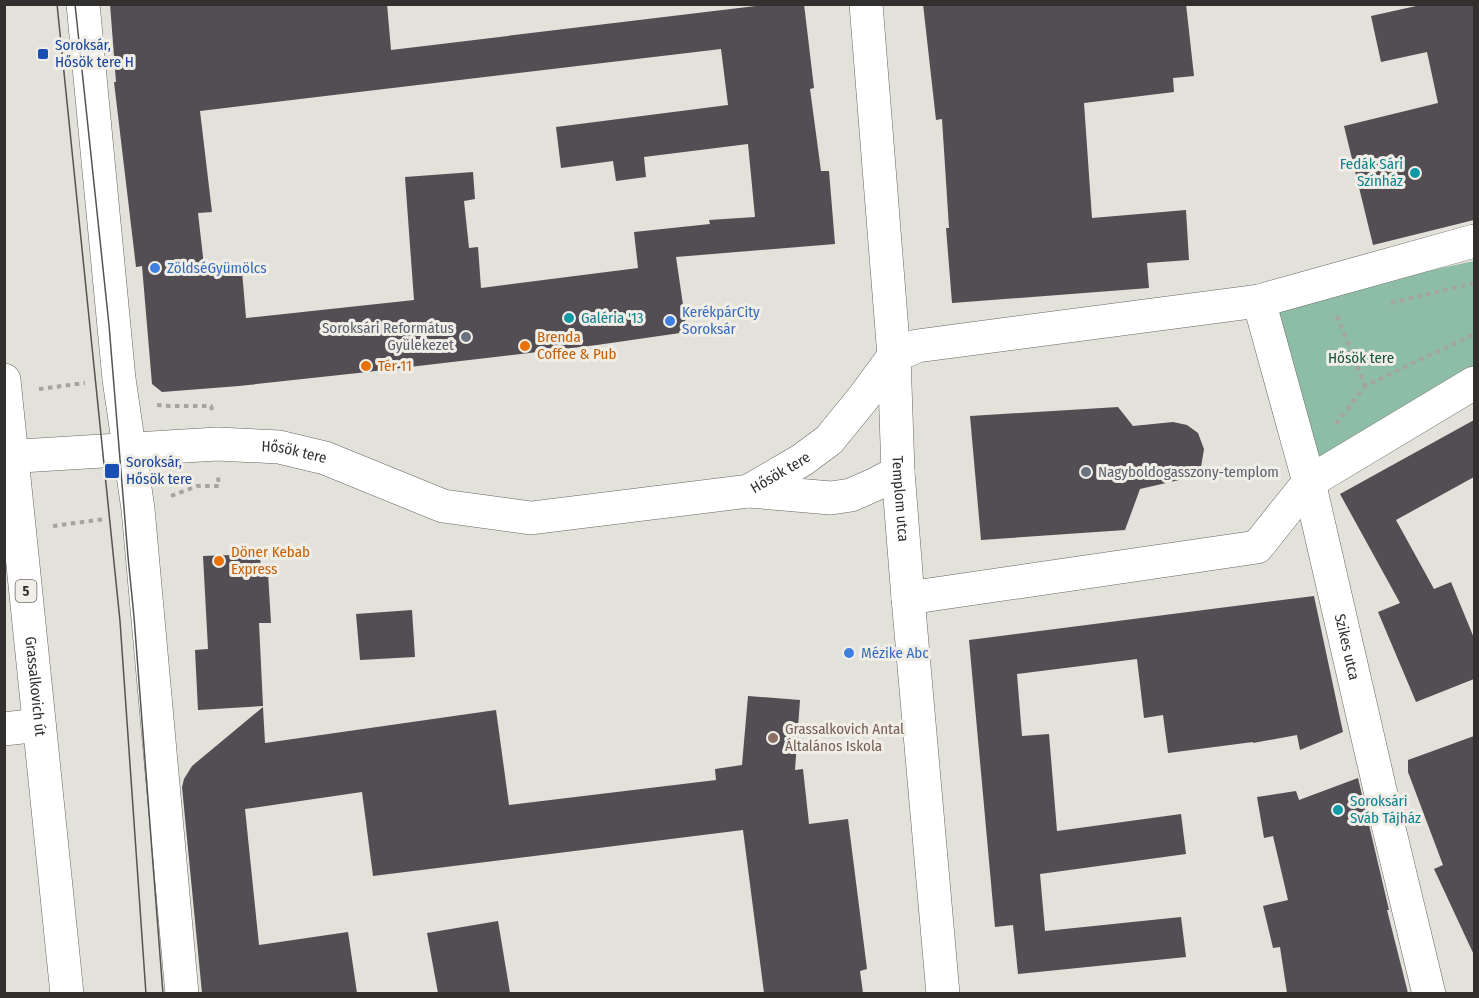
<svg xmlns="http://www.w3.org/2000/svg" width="1479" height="998" viewBox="0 0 1479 998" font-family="'Fira Sans Condensed',sans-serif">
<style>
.green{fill:#8dbda7}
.building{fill:#534e53;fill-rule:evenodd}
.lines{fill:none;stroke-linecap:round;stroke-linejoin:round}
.minor-casing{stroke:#67655f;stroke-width:34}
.major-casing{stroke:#67655f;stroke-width:34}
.path{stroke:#a5a49f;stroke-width:4;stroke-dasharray:4.5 4.5;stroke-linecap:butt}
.minor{stroke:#fff;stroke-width:33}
.major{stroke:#fff;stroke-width:33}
.tram{stroke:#555451;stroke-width:1.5}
.transit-dot{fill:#1a4fb4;stroke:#f0eee7;stroke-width:2}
.culture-dot{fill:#0f9aa8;stroke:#f0eee7;stroke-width:2}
.shop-dot{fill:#3f7fe0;stroke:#f0eee7;stroke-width:2}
.worship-dot{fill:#6b7280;stroke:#f0eee7;stroke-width:2}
.food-dot{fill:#e8710a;stroke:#f0eee7;stroke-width:2}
.education-dot{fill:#8d6e63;stroke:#f0eee7;stroke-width:2}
.labels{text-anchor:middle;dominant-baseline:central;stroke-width:6;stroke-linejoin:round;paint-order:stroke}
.shield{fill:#f0eee7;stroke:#6a6966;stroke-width:1.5}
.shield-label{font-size:14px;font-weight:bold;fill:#31302e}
.transit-label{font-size:15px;fill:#164399;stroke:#f0eee7;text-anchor:start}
.culture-label{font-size:15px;fill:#0d838f;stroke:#f0eee7;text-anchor:start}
.shop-label{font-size:15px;fill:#366cbe;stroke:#f0eee7;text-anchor:start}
.worship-label{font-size:15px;fill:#5b616d;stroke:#f0eee7;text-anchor:end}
.food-label{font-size:15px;fill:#c56008;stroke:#f0eee7;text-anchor:start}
.park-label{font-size:15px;fill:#14533c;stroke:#f0eee7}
.street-label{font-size:15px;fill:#31302e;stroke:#f0eee7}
.education-label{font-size:15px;fill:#785e54;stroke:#f0eee7;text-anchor:start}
</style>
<rect width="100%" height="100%" fill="#e2e1da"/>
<path class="green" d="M 1474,261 L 1474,373 L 1316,467 L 1271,305 Z"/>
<g class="building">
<path d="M 110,4 L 387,4 L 391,50 L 772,4 L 804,4 L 814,88 L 810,89 L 821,171 L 829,171 L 835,244 L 676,257 L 687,332 L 597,345 L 358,373 L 239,386 L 162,392 L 152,384 L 142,266 L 136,267 L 114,82 L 116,82 ZM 721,49 L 728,105 L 556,127 L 561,168 L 613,161 L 616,181 L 646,177 L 644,157 L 748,144 L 755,217 L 709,220 L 710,224 L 634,232 L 638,268 L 481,288 L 478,247 L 469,248 L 464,201 L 475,199 L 473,172 L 405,177 L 414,300 L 246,318 L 242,271 L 205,274 L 198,213 L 212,212 L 200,111 Z"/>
<path d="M 923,4 L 1186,4 L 1194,76 L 1173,78 L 1174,92 L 1084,103 L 1092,218 L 1186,210 L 1189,260 L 1147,263 L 1149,288 L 952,303 L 946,228 L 949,228 L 942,119 L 936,120 Z"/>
<path d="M 1425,4 L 1474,4 L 1474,220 L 1373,245 L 1344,126 L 1438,103 L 1427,52 L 1381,62 L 1371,16 Z"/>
<path d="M 1118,407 L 1133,426 L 1173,422 L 1187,425 L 1198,433 L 1204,449 L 1201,467 L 1192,477 L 1140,489 L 1125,530 L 981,540 L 970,416 Z"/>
<path d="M 1474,420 L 1474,477 L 1396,520 L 1434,589 L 1451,582 L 1474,638 L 1474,679 L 1416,702 L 1378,612 L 1400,603 L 1340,494 Z"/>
<path d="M 260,554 L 261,574 L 268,573 L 271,623 L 259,623 L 263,706 L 198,710 L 195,650 L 208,649 L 203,556 Z"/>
<path d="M 1314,596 L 1343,732 L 1300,750 L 1297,735 L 1253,743 L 1253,742 L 1168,753 L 1163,715 L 1144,718 L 1137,659 L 1017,674 L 1022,736 L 1049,734 L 1057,831 L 1181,814 L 1186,854 L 1040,874 L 1045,931 L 1181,917 L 1186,957 L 1018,974 L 1013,925 L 995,927 L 969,640 Z"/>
<path d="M 412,610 L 415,657 L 360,660 L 356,614 Z"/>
<path d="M 748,696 L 800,700 L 795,770 L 803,769 L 809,824 L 848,819 L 867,969 L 860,971 L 863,993 L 764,993 L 743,830 L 373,876 L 362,792 L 245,809 L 259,945 L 348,932 L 357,993 L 202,993 L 182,787 L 184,779 L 192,766 L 263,707 L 265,743 L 496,710 L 509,805 L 716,780 L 715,769 L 742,765 Z"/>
<path d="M 1474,736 L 1474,955 L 1434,869 L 1443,865 L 1408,772 L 1408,760 Z"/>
<path d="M 1358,778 L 1389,910 L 1387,910 L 1408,993 L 1287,993 L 1280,947 L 1273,948 L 1263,906 L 1288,900 L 1273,836 L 1264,838 L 1257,797 L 1296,791 L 1299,800 Z"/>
<path d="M 498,921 L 510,993 L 438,993 L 427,933 Z"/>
</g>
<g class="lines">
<defs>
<g id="minor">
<path d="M 83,4 L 119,379 L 138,509 L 182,994"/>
<path id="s1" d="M 866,4 L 894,356 L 898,472 L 908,598 L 943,994"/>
<path id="s2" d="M 1259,301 L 1309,482 L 1386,816 L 1429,994"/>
<path id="s3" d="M 4,457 L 217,444 L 279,447 L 325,458 L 443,506 L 531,518 L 749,491 L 802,460 L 829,440 L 864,397 L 894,356 L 917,346 L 1259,301 L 1474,241"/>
<path d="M 749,491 L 831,498 L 851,495 L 878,483 L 898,472"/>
<path d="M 908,598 L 1257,547 L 1309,482 L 1474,383"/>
<path d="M 4,729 L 39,725"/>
</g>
<g id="major">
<path id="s4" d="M 4,380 L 67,994"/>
</g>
</defs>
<use href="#minor" class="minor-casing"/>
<use href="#major" class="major-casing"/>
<g class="path">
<path d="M 1391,303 L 1474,283"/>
<path d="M 1337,316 L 1365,386"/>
<path d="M 39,389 L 85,383"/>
<path d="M 157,405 L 170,406 L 211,406 L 212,410"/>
<path d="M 1336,424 L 1365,386 L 1474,334"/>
<path d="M 171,496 L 197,486 L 219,486 L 218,477"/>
<path d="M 53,526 L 105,519"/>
</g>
<use href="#minor" class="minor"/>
<use href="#major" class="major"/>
<g class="tram">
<path d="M 57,4 L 120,621 L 146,994"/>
<path d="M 75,4 L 109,325 L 128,557 L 134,617 L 163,994"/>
</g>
</g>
<g class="transit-dot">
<rect x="37" y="48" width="12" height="12" rx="3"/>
<rect x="104" y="463" width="16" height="16" rx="3"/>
</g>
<g class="culture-dot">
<circle cx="1415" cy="173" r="6"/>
<circle cx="569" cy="318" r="6"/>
<circle cx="1338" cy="810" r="6"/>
</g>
<g class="shop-dot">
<circle cx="155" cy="268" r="6"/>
<circle cx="670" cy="321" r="6"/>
<circle cx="849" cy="653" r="6"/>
</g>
<g class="worship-dot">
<circle cx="466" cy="337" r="6"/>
<circle cx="1086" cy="472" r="6"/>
</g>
<g class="food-dot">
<circle cx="525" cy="346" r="6"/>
<circle cx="366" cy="366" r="6"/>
<circle cx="219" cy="561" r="6"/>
</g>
<circle class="education-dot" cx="773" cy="738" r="6"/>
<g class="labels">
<rect class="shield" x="15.5" y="580" width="21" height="22" rx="4.5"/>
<g class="shield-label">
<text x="26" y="591">5</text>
</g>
<g class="transit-label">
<text x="55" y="45">Soroksár,<tspan x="55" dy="17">Hősök tere H</tspan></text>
<text x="126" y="462">Soroksár,<tspan x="126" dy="17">Hősök tere</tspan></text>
</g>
<g class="culture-label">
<text x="1403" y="164" text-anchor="end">Fedák Sári<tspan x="1403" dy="17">Színház</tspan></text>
<text x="581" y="318">Galéria '13</text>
<text x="1350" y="801">Soroksári<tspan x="1350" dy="17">Sváb Tájház</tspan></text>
</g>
<g class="shop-label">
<text x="167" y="268">ZöldséGyümölcs</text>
<text x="682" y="312">KerékpárCity<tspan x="682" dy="17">Soroksár</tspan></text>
<text x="861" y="653">Mézike Abc</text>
</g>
<g class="worship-label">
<text x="454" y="328">Soroksári Református<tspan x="454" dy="17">Gyülekezet</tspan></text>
<text x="1098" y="472" text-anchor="start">Nagyboldogasszony-templom</text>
</g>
<g class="food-label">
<text x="537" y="337">Brenda<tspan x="537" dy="17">Coffee &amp; Pub</tspan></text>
<text x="378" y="366">Tér 11</text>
<text x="231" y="552">Döner Kebab<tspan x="231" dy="17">Express</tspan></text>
</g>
<g class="park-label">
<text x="1361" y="358">Hősök tere</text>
</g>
<g class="street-label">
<text stroke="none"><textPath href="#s3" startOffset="291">Hősök tere</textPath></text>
<text stroke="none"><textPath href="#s3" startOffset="795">Hősök tere</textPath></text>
<text stroke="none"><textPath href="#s1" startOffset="496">Templom utca</textPath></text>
<text stroke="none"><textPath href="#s2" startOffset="357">Szikes utca</textPath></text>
<text stroke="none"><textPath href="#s4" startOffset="308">Grassalkovich út</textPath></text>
</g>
<g class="education-label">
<text x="785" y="729">Grassalkovich Antal<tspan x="785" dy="17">Általános Iskola</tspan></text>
</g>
</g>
<rect width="1479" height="998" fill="none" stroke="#31302e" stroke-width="12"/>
</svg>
